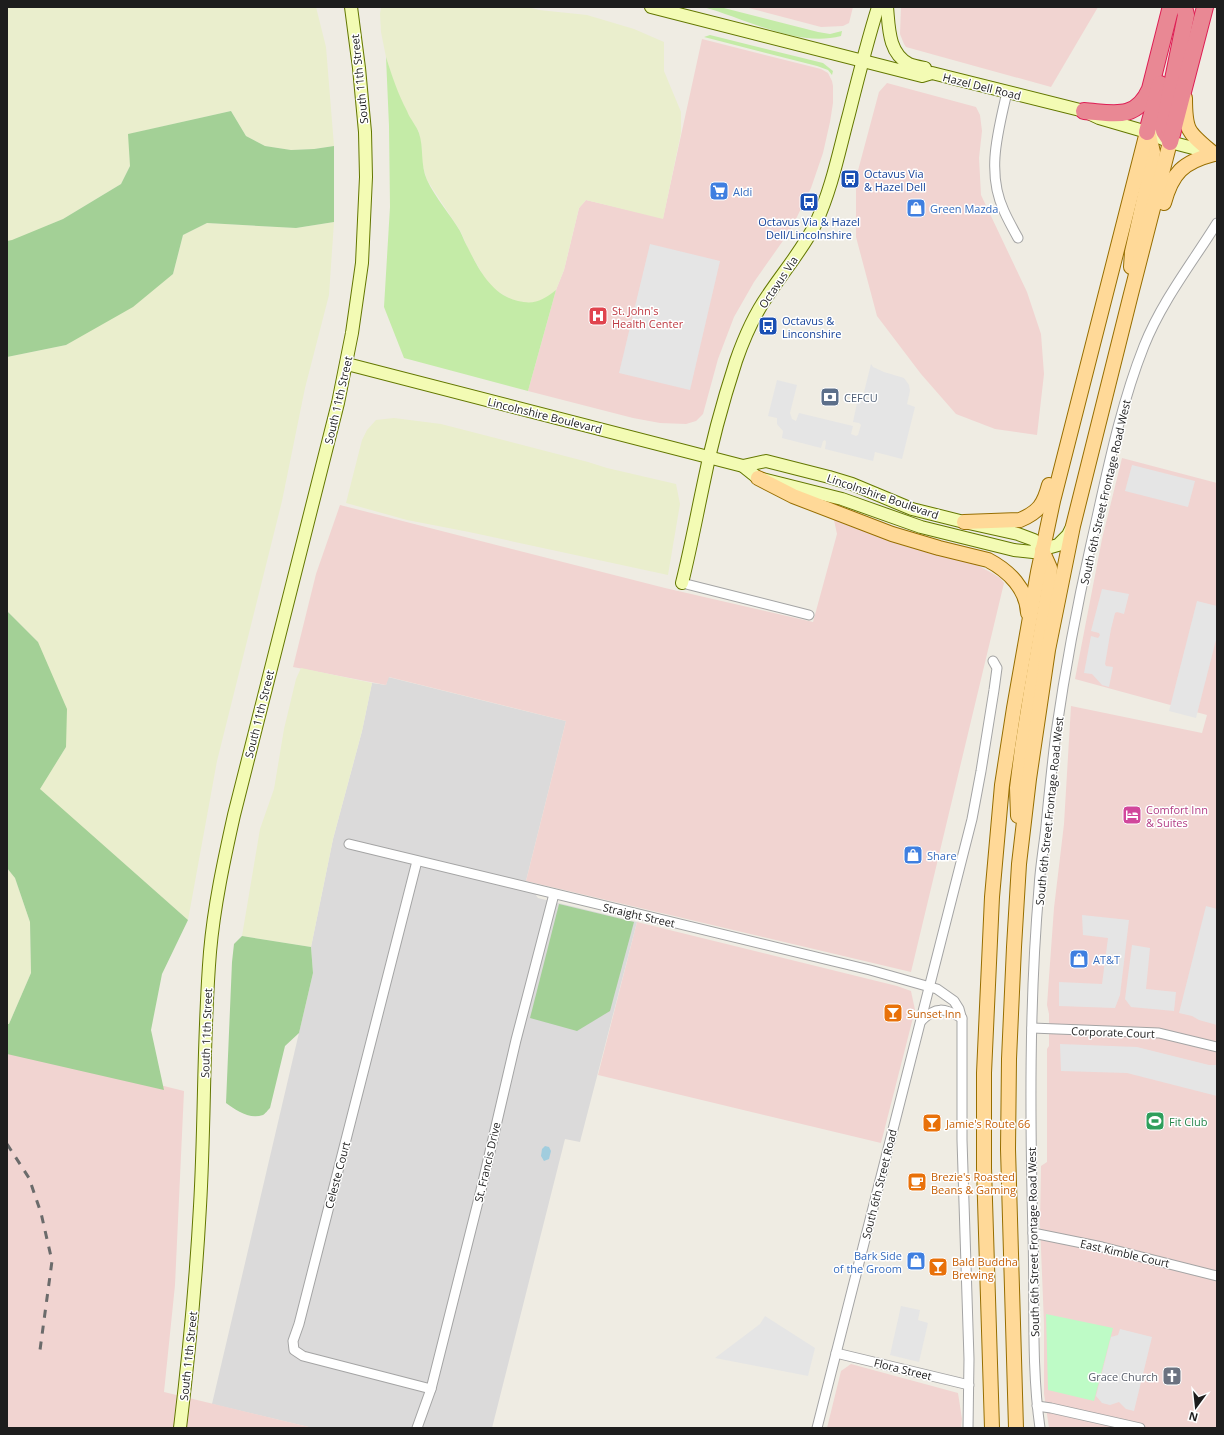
<svg xmlns="http://www.w3.org/2000/svg" width="1224" height="1435" viewBox="0 0 1224 1435" font-family="'Open Sans',sans-serif">
<style>
.residential{fill:#dbdada}
.commercial{fill:#f1d4d1}
.farmland{fill:#eaeecd}
.grass{fill:#c4eba7}
.forest{fill:#a3d096}
.park{fill:#befbc6}
.parking{fill:#e5e5e5}
.water{fill:#a1cdde}
.lines{fill:none;stroke-linecap:round;stroke-linejoin:round}
.street-casing{stroke:#a4a4a4;stroke-width:11}
.secondary-casing{stroke:#637701;stroke-width:14}
.primary-casing{stroke:#976e00;stroke-width:16}
.highway-casing{stroke:#de1e54;stroke-width:18}
.street{stroke:#fff;stroke-width:9}
.secondary{stroke:#f3fbb4;stroke-width:12}
.primary{stroke:#ffd998;stroke-width:14}
.highway{stroke:#e98894;stroke-width:16}
.rail{stroke:#6b6b6b;stroke-width:3;stroke-dasharray:8 8;stroke-linecap:butt}
.labels{text-anchor:middle;dominant-baseline:central;stroke-width:3;stroke-linejoin:round;paint-order:stroke}
.street-label{font-size:11px;fill:#1d1d1d;stroke:#fff}
.transit-label{font-size:11px;fill:#164399;stroke:#fff;text-anchor:start}
.shop-label{font-size:11px;fill:#366cbe;stroke:#fff;text-anchor:start}
.health-label{font-size:11px;fill:#be3a42;stroke:#fff;text-anchor:start}
.service-label{font-size:11px;fill:#4e5e75;stroke:#fff;text-anchor:start}
.hotel-label{font-size:11px;fill:#b23c85;stroke:#fff;text-anchor:start}
.food-label{font-size:11px;fill:#c56008;stroke:#fff;text-anchor:start}
.leisure-label{font-size:11px;fill:#27864d;stroke:#fff;text-anchor:start}
.worship-label{font-size:11px;fill:#5b616d;stroke:#fff;text-anchor:end}
</style>
<rect width="100%" height="100%" fill="#efece3"/>
<path class="residential" d="M 388,677 L 566,721 L 526,881 L 538,898 L 637,922 L 580,1142 L 565,1139 L 492,1428 L 313,1428 L 212,1404 L 313,973 L 311,947 L 333,839 L 362,731 L 372,683 L 386,685 Z"/>
<g class="commercial">
<path d="M 745,7 L 853,7 L 849,23 L 843,26 L 821,27 Z"/>
<path d="M 901,7 L 1098,7 L 1051,87 L 906,47 L 904,44 L 900,34 Z"/>
<path d="M 702,39 L 821,69 L 828,73 L 832,81 L 833,86 L 833,103 L 830,122 L 823,153 L 811,188 L 795,221 L 787,235 L 754,282 L 734,317 L 718,359 L 703,414 L 696,421 L 686,424 L 660,423 L 633,418 L 528,391 L 556,290 L 564,270 L 579,208 L 586,200 L 663,218 Z"/>
<path d="M 887,83 L 976,107 L 980,115 L 982,131 L 979,158 L 981,195 L 1027,292 L 1041,334 L 1044,374 L 1037,435 L 995,429 L 956,414 L 921,374 L 877,316 L 856,237 L 856,178 L 879,92 Z"/>
<path d="M 1122,458 L 1217,483 L 1217,1428 L 1049,1428 L 1044,1394 L 1044,1324 L 1040,1224 L 1041,1166 L 1047,1162 L 1047,1049 L 1049,1046 L 1049,1014 L 1047,1005 L 1054,908 L 1064,824 L 1071,706 L 1202,733 L 1207,715 L 1075,679 L 1102,539 Z"/>
<path d="M 340,505 L 665,588 L 813,622 L 837,534 L 834,520 L 908,547 L 975,564 L 992,573 L 1000,578 L 1004,583 L 911,972 L 526,881 L 566,721 L 389,677 L 386,685 L 293,667 L 316,574 Z"/>
<path d="M 637,922 L 897,986 L 911,991 L 915,1010 L 881,1143 L 598,1075 Z"/>
<path d="M 7,1047 L 184,1091 L 175,1285 L 164,1392 L 313,1428 L 7,1428 Z"/>
<path d="M 851,1364 L 958,1393 L 962,1419 L 961,1428 L 827,1428 L 841,1371 Z"/>
</g>
<g class="farmland">
<path d="M 7,7 L 316,7 L 326,47 L 334,146 L 314,149 L 291,150 L 265,146 L 246,136 L 231,111 L 129,134 L 130,166 L 121,184 L 63,219 L 12,241 L 7,241 Z"/>
<path d="M 381,7 L 528,7 L 539,10 L 587,15 L 634,29 L 664,42 L 664,71 L 681,112 L 681,133 L 663,219 L 586,200 L 579,208 L 564,270 L 556,290 L 544,300 L 528,304 L 510,299 L 492,288 L 483,275 L 468,249 L 461,232 L 427,180 L 422,163 L 421,144 L 419,132 L 407,113 L 395,86 L 386,57 L 381,32 L 380,14 Z"/>
<path d="M 334,222 L 329,295 L 305,388 L 282,501 L 217,761 L 188,920 L 39,789 L 66,747 L 38,642 L 8,612 L 7,603 L 7,357 L 66,345 L 173,274 L 183,235 L 207,223 L 296,228 Z"/>
<path d="M 394,418 L 441,424 L 588,462 L 607,468 L 676,484 L 680,504 L 668,575 L 469,532 L 407,520 L 346,503 L 362,440 L 367,430 L 376,420 Z"/>
<path d="M 301,668 L 372,683 L 362,731 L 333,839 L 311,947 L 242,936 L 260,829 L 274,789 L 284,729 L 296,679 Z"/>
<path d="M 7,868 L 15,878 L 30,922 L 31,973 L 9,1024 L 7,1024 Z"/>
</g>
<g class="grass">
<path d="M 703,7 L 720,7 L 818,32 L 830,34 L 842,31 L 841,36 C 797,48 745,18 703,7 Z"/>
<path d="M 710,35 L 823,63 L 833,71 L 832,75 L 828,70 L 817,66 L 704,37 Z"/>
<path d="M 386,57 C 392,76 398,94 407,111 C 410,119 416,125 419,133 C 424,148 420,164 427,180 C 436,199 450,214 460,231 C 463,237 465,243 468,248 C 479,270 492,295 518,301 C 535,305 543,300 556,290 L 528,391 L 404,358 L 384,307 L 390,207 L 389,126 Z"/>
</g>
<g class="forest">
<path d="M 231,111 L 246,136 L 265,146 L 291,150 L 314,149 L 334,146 L 334,222 L 296,228 L 207,223 L 183,235 L 173,274 L 133,307 L 66,345 L 7,357 L 7,241 L 12,240 L 63,219 L 121,184 L 130,166 L 128,134 Z"/>
<path d="M 7,603 L 8,612 L 38,642 L 67,709 L 66,747 L 40,789 L 188,920 L 162,974 L 151,1030 L 164,1090 L 7,1054 L 7,1024 L 9,1024 L 31,973 L 30,922 L 15,878 L 7,868 Z"/>
<path d="M 559,904 L 634,922 L 610,1011 L 577,1031 L 530,1018 Z"/>
<path d="M 242,936 L 311,947 L 313,973 L 299,1033 L 285,1046 L 270,1108 C 268,1110 265,1114 263,1115 C 249,1120 236,1110 226,1103 L 232,962 L 234,944 Z"/>
</g>
<path class="park" d="M 1046,1314 L 1113,1328 L 1094,1401 L 1048,1390 Z"/>
<g class="parking">
<path d="M 650,244 L 720,261 L 690,390 L 619,373 Z"/>
<path d="M 871,364 L 873,367 L 884,372 L 904,378 L 909,385 L 910,391 L 907,404 L 915,407 L 902,459 L 875,452 L 873,461 L 825,449 L 826,442 L 825,440 L 823,441 L 821,448 L 782,438 L 783,431 L 777,424 L 777,418 L 768,416 L 777,380 L 797,385 L 790,413 L 792,419 L 796,421 L 799,413 L 853,426 L 851,434 L 856,436 L 858,435 L 861,425 L 859,423 L 853,422 L 858,398 L 867,399 L 867,396 L 864,392 Z"/>
<path d="M 1132,465 L 1195,481 L 1188,507 L 1125,491 Z"/>
<path d="M 1102,589 L 1129,594 L 1124,614 L 1117,612 L 1115,613 L 1111,629 L 1105,664 L 1106,666 L 1113,667 L 1109,687 L 1102,685 L 1092,674 L 1084,673 L 1091,636 L 1098,638 L 1100,635 L 1099,633 L 1091,631 Z"/>
<path d="M 1197,601 L 1217,606 L 1217,636 L 1196,718 L 1169,711 Z"/>
<path d="M 1206,906 L 1217,909 L 1217,1025 L 1199,1020 L 1192,1016 L 1179,1013 Z"/>
<path d="M 1082,915 L 1129,920 L 1120,995 L 1115,1008 L 1059,1006 L 1059,982 L 1102,984 L 1108,938 L 1083,935 Z"/>
<path d="M 1132,945 L 1150,948 L 1146,989 L 1176,992 L 1174,1011 L 1131,1007 L 1125,999 Z"/>
<path d="M 1060,1044 L 1137,1047 L 1209,1065 L 1217,1065 L 1217,1096 L 1127,1073 L 1061,1071 Z"/>
<path d="M 901,1306 L 920,1310 L 918,1320 L 928,1323 L 919,1362 L 890,1355 Z"/>
<path d="M 765,1316 L 815,1348 L 808,1376 L 715,1358 L 760,1324 Z"/>
<path d="M 1120,1329 L 1152,1337 L 1134,1411 L 1126,1409 L 1119,1402 L 1110,1405 L 1102,1403 L 1096,1396 L 1111,1337 L 1118,1335 Z"/>
</g>
<path class="water" d="M 545,1146 L 549,1147 L 551,1151 L 549,1159 L 544,1161 L 541,1156 L 542,1149 Z"/>
<g class="lines">
<defs>
<g id="street">
<path d="M 1007,92 C 998,132 986,172 1004,211 C 1008,220 1013,229 1018,238"/>
<path d="M 682,583 L 809,615"/>
<path d="M 349,844 L 870,970 L 937,989 L 954,1001 L 959,1009 L 962,1020 L 962,1140 L 969,1359 L 968,1428"/>
<path d="M 417,861 L 299,1324 L 293,1341 L 294,1350 L 303,1356 L 431,1389"/>
<path d="M 921,1021 C 936,1006 944,1008 962,1018"/>
<path d="M 1032,1028 L 1159,1033 L 1217,1047"/>
<path d="M 1033,1233 L 1102,1247 L 1217,1276"/>
<path d="M 836,1353 L 969,1385"/>
<path d="M 1037,1406 L 1051,1408 L 1140,1428"/>
<path d="M 417,1428 L 431,1389 L 482,1186 L 516,1040 L 554,894"/>
<path d="M 817,1428 L 972,819 L 981,771 L 994,690 L 997,668 L 993,661"/>
<path d="M 1040,1428 C 1031,1365 1035,1300 1033,1236 C 1030,1120 1029,1003 1039,888 C 1040,867 1044,846 1046,826 C 1049,795 1052,764 1056,733 C 1065,670 1077,606 1091,544 C 1106,478 1119,409 1144,346 C 1162,301 1192,263 1217,223"/>
</g>
<g id="secondary">
<path d="M 651,7 L 922,76 L 932,73 L 1084,111 L 1099,118 L 1147,132 L 1170,142 L 1212,153"/>
<path d="M 887,7 C 889,27 888,53 909,64 C 914,66 920,67 925,68"/>
<path d="M 347,364 L 743,466 L 758,478 L 842,499 L 921,527 L 1014,550 L 1033,552 L 1058,545 L 1068,535 L 1072,527"/>
<path d="M 743,466 L 766,461 L 829,477 L 852,484 L 912,509 L 964,522 L 1018,534 L 1034,540 L 1042,550"/>
<path d="M 682,583 C 690,551 696,519 703,486 C 711,445 723,401 736,361 C 744,338 754,315 768,295 C 784,271 803,249 816,223 C 832,188 839,151 849,114 C 858,78 867,42 878,7"/>
<path d="M 180,1428 C 189,1354 196,1280 200,1206 C 205,1121 203,1037 210,952 C 214,906 224,860 234,815 L 338,403 L 352,333 L 362,263 L 366,177 L 365,132 L 359,68 L 351,7"/>
</g>
<g id="primary">
<path d="M 1185,98 C 1185,132 1188,132 1214,154"/>
<path d="M 1164,203 C 1172,173 1183,162 1214,154"/>
<path d="M 1131,267 L 1132,252 L 1152,163 L 1153,152 L 1149,135"/>
<path d="M 758,478 L 793,496 L 892,534 L 939,548 L 988,560 C 1009,571 1027,589 1028,613"/>
<path d="M 964,522 L 1020,520 C 1039,512 1044,504 1049,485"/>
<path d="M 1018,816 L 1017,788 L 1022,748 L 1031,691 L 1049,586 L 1050,568 L 1042,550"/>
<path d="M 992,1428 L 984,1168 L 984,1073 L 992,897 L 1002,785 L 1014,708 L 1038,572 L 1053,501 L 1147,132"/>
<path d="M 1016,1428 L 1008,1149 L 1009,1059 L 1014,947 L 1019,864 L 1029,779 L 1048,650 L 1073,526 L 1131,294 L 1170,142"/>
</g>
<g id="highway">
<path d="M 1084,111 C 1113,113 1136,121 1150,89 L 1170,10 L 1172,7"/>
<path d="M 1147,132 L 1160,84"/>
<path d="M 1170,140 L 1164,131 L 1164,124 L 1186,15 L 1184,7"/>
<path d="M 1170,142 L 1205,7"/>
</g>
</defs>
<use href="#street" class="street-casing"/>
<use href="#secondary" class="secondary-casing"/>
<use href="#primary" class="primary-casing"/>
<use href="#highway" class="highway-casing"/>
<use href="#street" class="street"/>
<use href="#secondary" class="secondary"/>
<use href="#primary" class="primary"/>
<use href="#highway" class="highway"/>
<path class="rail" d="M 7,1144 L 29,1178 L 41,1213 L 52,1261 L 40,1350"/>
</g>
<defs>
<symbol id="bus-square" viewBox="-11 -11 22 22"><rect x="-9" y="-9" width="18" height="18" rx="4" fill="#1a4fb4" stroke="#fff"/><path d="M-5-6H5V4H4V6H2V4H-2V6H-4V4H-5ZM-3.5-4V0h7V-4ZM-3.5 1.2v1.5H-2V1.2ZM2 1.2v1.5H3.5V1.2Z" fill="#fff"/></symbol>
<symbol id="supermarket-square" viewBox="-11 -11 22 22"><rect x="-9" y="-9" width="18" height="18" rx="4" fill="#3f7fe0" stroke="#fff"/><path d="M-6-5.5h2.5l.6 2H6L4.5 2H-2.5L-4.4-4H-6ZM-1.5 3.2a1.3 1.3 0 1 0 .1 0ZM3 3.2a1.3 1.3 0 1 0 .1 0Z" fill="#fff"/></symbol>
<symbol id="shop-square" viewBox="-11 -11 22 22"><rect x="-9" y="-9" width="18" height="18" rx="4" fill="#3f7fe0" stroke="#fff"/><path d="M-5-2.5h2.3a2.7 3.5 0 0 1 5.4 0H5L5.5 6h-11ZM-1.5-2.5h3a1.5 2.3 0 0 0-3 0Z" fill="#fff"/></symbol>
<symbol id="hospital-square" viewBox="-11 -11 22 22"><rect x="-9" y="-9" width="18" height="18" rx="4" fill="#e0444e" stroke="#fff"/><path d="M-5-5h3v3.5h4V-5h3V5h-3V1.5h-4V5h-3Z" fill="#fff"/></symbol>
<symbol id="bank-square" viewBox="-11 -11 22 22"><rect x="-9" y="-9" width="18" height="18" rx="4" fill="#5c6f8a" stroke="#fff"/><path d="M-6-4H6V4H-6ZM0-2.3a2.3 2.3 0 1 0 0 4.6a2.3 2.3 0 1 0 0-4.6Z" fill="#fff"/></symbol>
<symbol id="hotel-square" viewBox="-11 -11 22 22"><rect x="-9" y="-9" width="18" height="18" rx="4" fill="#d1479c" stroke="#fff"/><path d="M-6-4.5h1.5V1H6V5H4.5V3h-9V5H-6ZM-4 0a1.8 1.8 0 1 1 3.6 0ZM.5 0V-2.5h3Q6-2.5 6 0Z" fill="#fff"/></symbol>
<symbol id="bar-square" viewBox="-11 -11 22 22"><rect x="-9" y="-9" width="18" height="18" rx="4" fill="#e8710a" stroke="#fff"/><path d="M-6-5H6L.8 .8V4.5H3.5V6h-7V4.5H-.8V.8Z" fill="#fff"/></symbol>
<symbol id="stadium-square" viewBox="-11 -11 22 22"><rect x="-9" y="-9" width="18" height="18" rx="4" fill="#2e9e5b" stroke="#fff"/><path d="M0-5a6.5 5 0 1 0 0 10a6.5 5 0 1 0 0-10ZM-3.5-1.8h7v3.6h-7Z" fill="#fff"/></symbol>
<symbol id="cafe-square" viewBox="-11 -11 22 22"><rect x="-9" y="-9" width="18" height="18" rx="4" fill="#e8710a" stroke="#fff"/><path d="M-5.5-4.5H6V0H3Q3 3.5 0 3.5H-2.5Q-5.5 3.5-5.5 0ZM3-3.2v2h1.7v-2ZM-6 4.5H4V6H-6Z" fill="#fff"/></symbol>
<symbol id="church-square" viewBox="-11 -11 22 22"><rect x="-9" y="-9" width="18" height="18" rx="4" fill="#6b7280" stroke="#fff"/><path d="M-1.2-6h2.4v3.5h3.3v2.4h-3.3V6h-2.4V-.1h-3.3v-2.4h3.3Z" fill="#fff"/></symbol>
</defs>
<g fill-rule="evenodd">
<use href="#bus-square" x="839" y="168" width="22" height="22"/>
<use href="#supermarket-square" x="708" y="180" width="22" height="22"/>
<use href="#bus-square" x="798" y="191" width="22" height="22"/>
<use href="#shop-square" x="905" y="197" width="22" height="22"/>
<use href="#hospital-square" x="587" y="305" width="22" height="22"/>
<use href="#bus-square" x="757" y="315" width="22" height="22"/>
<use href="#bank-square" x="819" y="386" width="22" height="22"/>
<use href="#hotel-square" x="1121" y="804" width="22" height="22"/>
<use href="#shop-square" x="902" y="844" width="22" height="22"/>
<use href="#shop-square" x="1068" y="948" width="22" height="22"/>
<use href="#bar-square" x="882" y="1002" width="22" height="22"/>
<use href="#stadium-square" x="1144" y="1110" width="22" height="22"/>
<use href="#bar-square" x="921" y="1112" width="22" height="22"/>
<use href="#cafe-square" x="906" y="1171" width="22" height="22"/>
<use href="#shop-square" x="905" y="1250" width="22" height="22"/>
<use href="#bar-square" x="927" y="1256" width="22" height="22"/>
<use href="#church-square" x="1161" y="1365" width="22" height="22"/>
</g>
<g class="labels">
<g class="street-label">
<text transform="translate(359 79) rotate(-96)">South 11th Street</text>
<text transform="translate(982 86) rotate(14)">Hazel Dell Road</text>
<text transform="translate(778 282) rotate(-56)">Octavus Via</text>
<text transform="translate(338 400) rotate(-77)">South 11th Street</text>
<text transform="translate(545 415) rotate(14)">Lincolnshire Boulevard</text>
<text transform="translate(1105 492) rotate(-77)">South 6th Street Frontage Road West</text>
<text transform="translate(883 496) rotate(19)">Lincolnshire Boulevard</text>
<text transform="translate(259 714) rotate(-76)">South 11th Street</text>
<text transform="translate(1049 811) rotate(-84)">South 6th Street Frontage Road West</text>
<text transform="translate(639 915) rotate(13)">Straight Street</text>
<text transform="translate(1113 1032) rotate(2)">Corporate Court</text>
<text transform="translate(206 1033) rotate(-88)">South 11th Street</text>
<text transform="translate(487 1162) rotate(-77)">St. Francis Drive</text>
<text transform="translate(337 1175) rotate(-75)">Celeste Court</text>
<text transform="translate(879 1184) rotate(-76)">South 6th Street Road</text>
<text transform="translate(1033 1242) rotate(-91)">South 6th Street Frontage Road West</text>
<text transform="translate(1125 1253) rotate(13)">East Kimble Court</text>
<text transform="translate(188 1356) rotate(-84)">South 11th Street</text>
<text transform="translate(903 1369) rotate(14)">Flora Street</text>
</g>
<g class="transit-label">
<text x="864" y="173">Octavus Via<tspan x="864" dy="13">&amp; Hazel Dell</tspan></text>
<text x="809" y="221" text-anchor="middle">Octavus Via &amp; Hazel<tspan x="809" dy="13">Dell/Lincolnshire</tspan></text>
<text x="782" y="320">Octavus &amp;<tspan x="782" dy="13">Linconshire</tspan></text>
</g>
<g class="shop-label">
<text x="733" y="191">Aldi</text>
<text x="930" y="208">Green Mazda</text>
<text x="927" y="855">Share</text>
<text x="1093" y="959">AT&amp;T</text>
<text x="902" y="1255" text-anchor="end">Bark Side<tspan x="902" dy="13">of the Groom</tspan></text>
</g>
<g class="health-label">
<text x="612" y="310">St. John's<tspan x="612" dy="13">Health Center</tspan></text>
</g>
<g class="service-label">
<text x="844" y="397">CEFCU</text>
</g>
<g class="hotel-label">
<text x="1146" y="809">Comfort Inn<tspan x="1146" dy="13">&amp; Suites</tspan></text>
</g>
<g class="food-label">
<text x="907" y="1013">Sunset Inn</text>
<text x="946" y="1123">Jamie's Route 66</text>
<text x="931" y="1176">Brezie's Roasted<tspan x="931" dy="13">Beans &amp; Gaming</tspan></text>
<text x="952" y="1261">Bald Buddha<tspan x="952" dy="13">Brewing</tspan></text>
</g>
<g class="leisure-label">
<text x="1169" y="1121">Fit Club</text>
</g>
<g class="worship-label">
<text x="1158" y="1376">Grace Church</text>
</g>
</g>
<rect width="1224" height="1435" fill="none" stroke="#1d1d1d" stroke-width="16"/>
<g transform="translate(1196 1407) rotate(195)" stroke="#ffffff" stroke-width="3" paint-order="stroke">
<path d="M0-3L7 15L0 10L-7 15Z" fill="#1d1d1d"/>
<text y="-6" font-size="11" font-weight="bold" text-anchor="middle" fill="#1d1d1d">N</text>
</g>
</svg>
